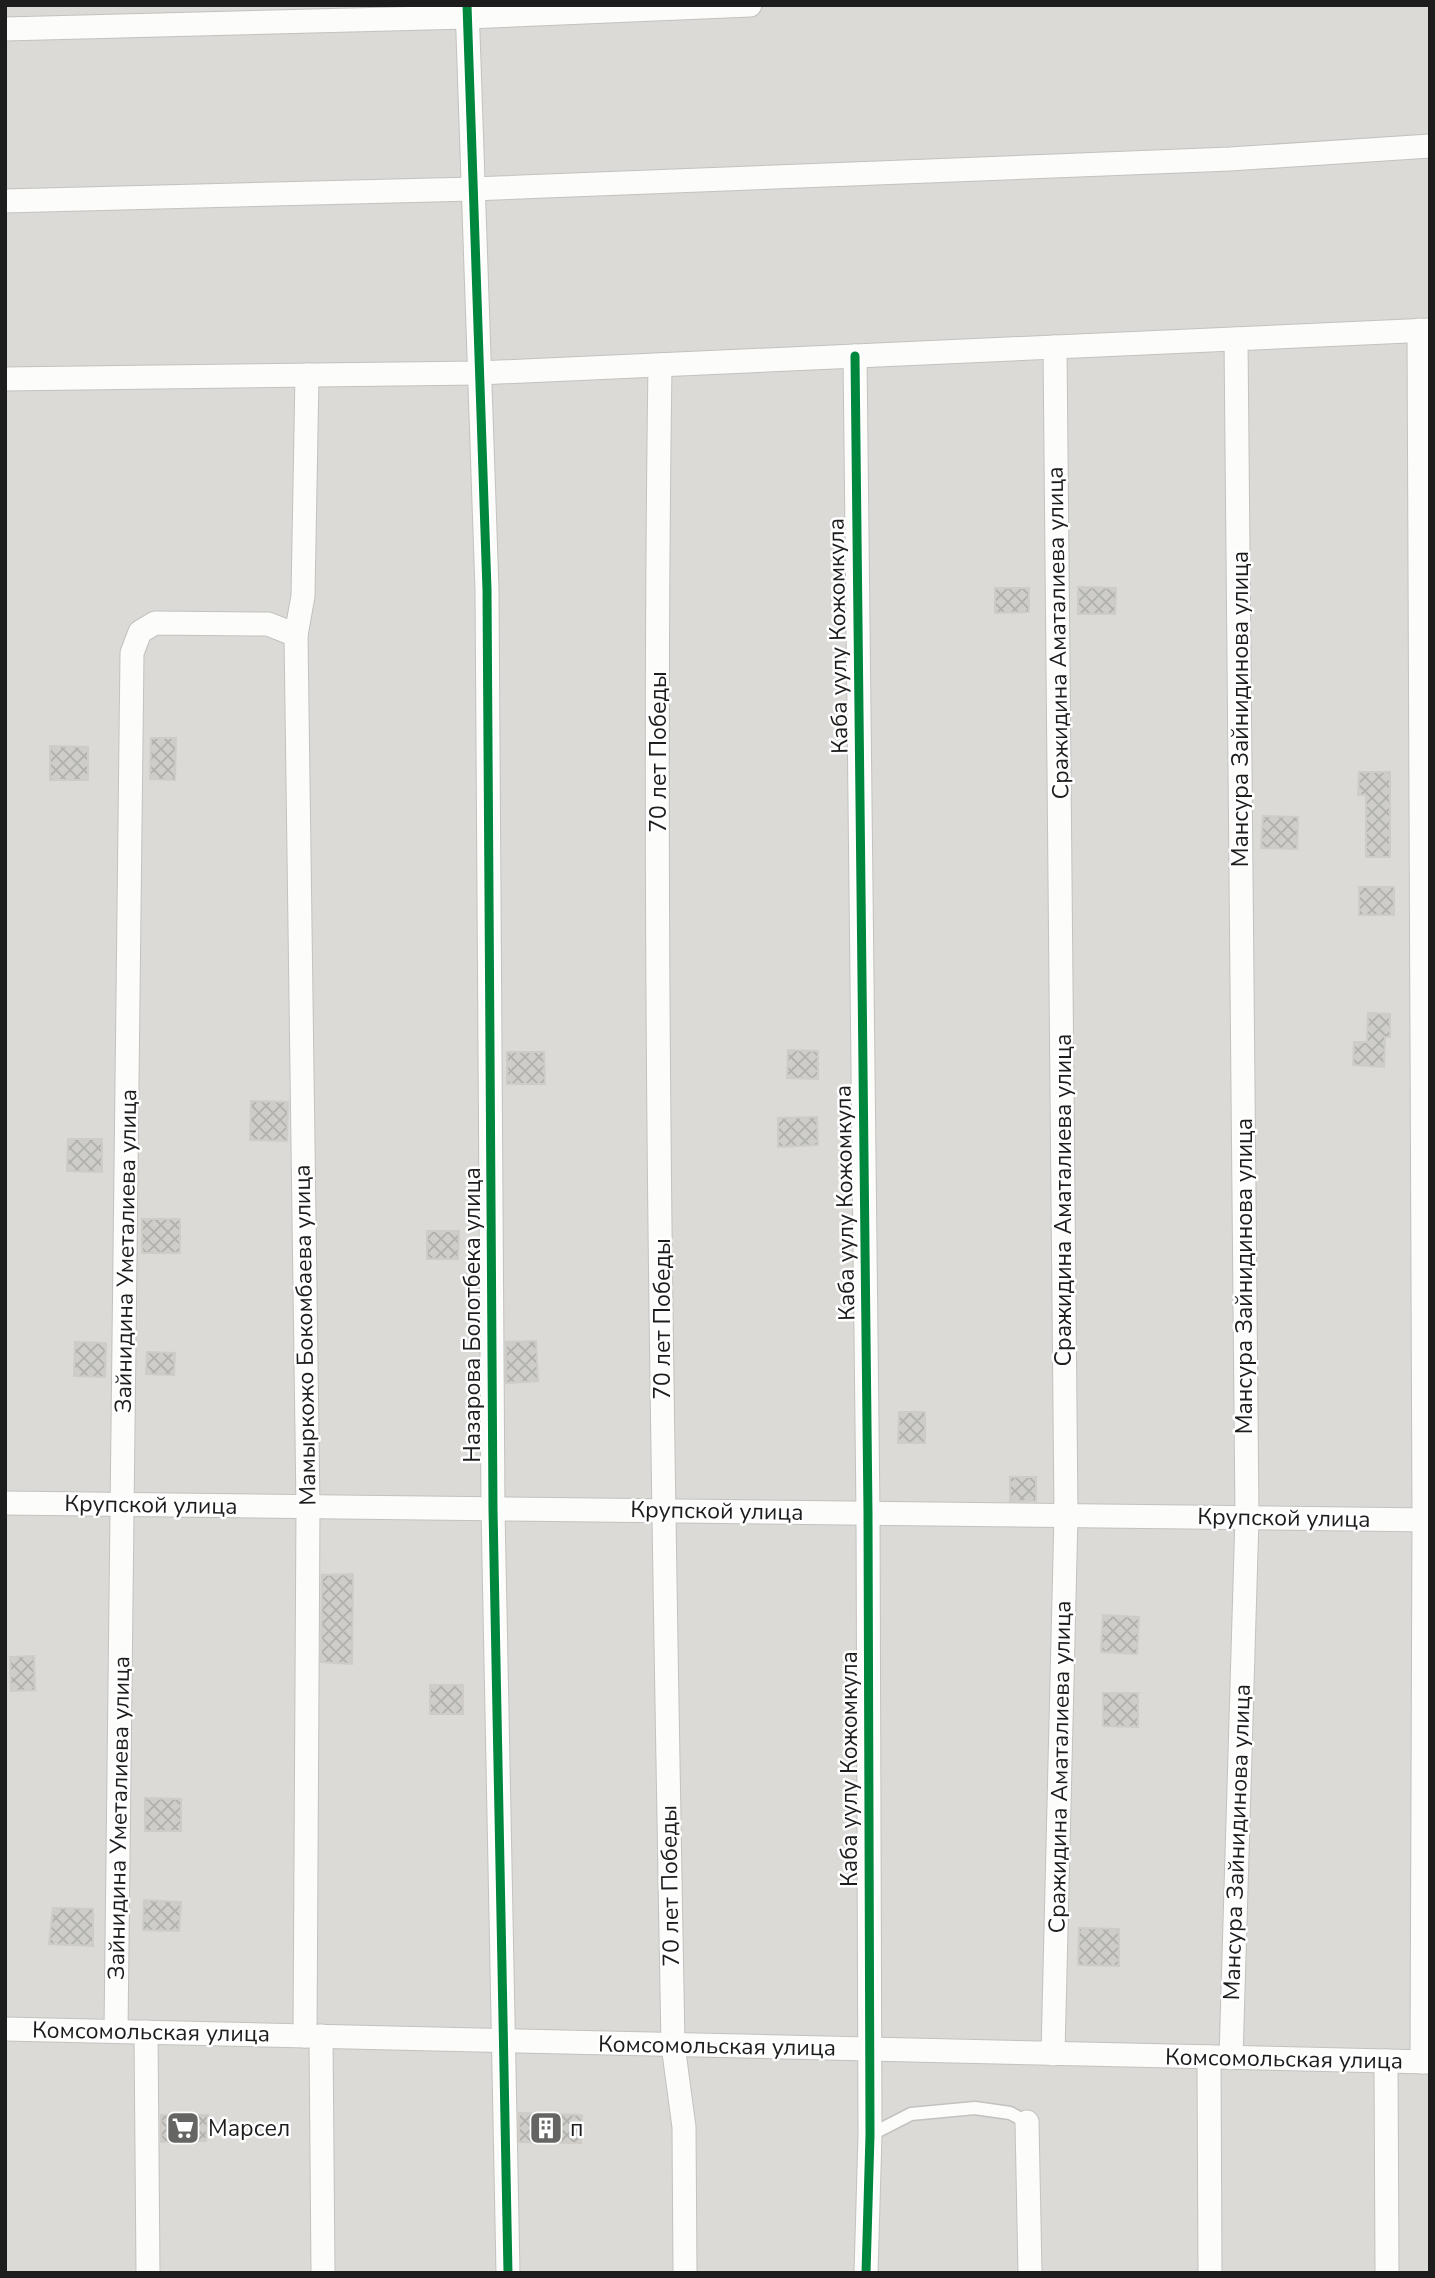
<svg xmlns="http://www.w3.org/2000/svg" width="1435" height="2278" viewBox="0 0 1435 2278" font-family="'Nunito Sans',sans-serif">
<style>
.residential{fill:#dbdad7}
.building{fill:url(#building-cross-hatch);stroke:#cfccc7;stroke-width:2}
.lines{fill:none;stroke-linecap:round;stroke-linejoin:round}
.lane-casing{stroke:#c3c2c0;stroke-width:15}
.street-casing{stroke:#c3c2c0;stroke-width:25}
.lane{stroke:#fcfcfb;stroke-width:12}
.street{stroke:#fcfcfb;stroke-width:23}
.cycleway-casing{stroke:#fff;stroke-width:13}
.cycleway{stroke:#00873e;stroke-width:9}
.labels{text-anchor:middle;dominant-baseline:central;stroke-width:5;stroke-linejoin:round;paint-order:stroke}
.street-label{font-size:23px;fill:#1d1d1d;stroke:#fff}
.poi-label{font-size:23px;fill:#1d1d1d;stroke:#fff;text-anchor:start}
</style>
<defs>
<pattern id="building-cross-hatch" width="8" height="8" patternUnits="userSpaceOnUse" patternTransform="scale(1.75)"><rect width="8" height="8" fill="#cecdc9"/><path d="M0 0l8 8M0 8l8-8" fill="none" stroke="#b0b0ac"/></pattern>
</defs>
<rect width="100%" height="100%" fill="#ecebe6"/>
<rect class="residential" x="5" y="5" width="1425" height="2268"/>
<g class="building">
<path d="M 1078,587 L 1116,588 L 1115,614 L 1078,614 Z"/>
<path d="M 995,588 L 1029,588 L 1029,612 L 995,613 Z"/>
<path d="M 151,738 L 176,738 L 175,780 L 150,779 Z"/>
<path d="M 50,746 L 88,747 L 88,780 L 50,780 Z"/>
<path d="M 1359,772 L 1390,772 L 1390,857 L 1366,857 L 1366,795 L 1358,795 Z"/>
<path d="M 1263,816 L 1298,817 L 1297,849 L 1261,848 Z"/>
<rect x="1359" y="887" width="35" height="28"/>
<path d="M 1368,1013 L 1390,1014 L 1390,1037 L 1385,1037 L 1384,1067 L 1353,1065 L 1354,1042 L 1367,1042 Z"/>
<path d="M 788,1050 L 818,1051 L 818,1079 L 787,1078 Z"/>
<path d="M 507,1052 L 544,1052 L 545,1084 L 507,1084 Z"/>
<path d="M 251,1101 L 288,1102 L 287,1141 L 250,1140 Z"/>
<path d="M 817,1117 L 818,1145 L 778,1147 L 778,1118 Z"/>
<path d="M 68,1139 L 102,1139 L 102,1172 L 67,1171 Z"/>
<rect x="142" y="1219" width="38" height="34"/>
<path d="M 427,1231 L 459,1231 L 458,1259 L 427,1259 Z"/>
<path d="M 536,1341 L 538,1381 L 506,1383 L 506,1342 Z"/>
<path d="M 75,1342 L 106,1343 L 105,1377 L 74,1376 Z"/>
<path d="M 147,1352 L 175,1353 L 174,1375 L 146,1374 Z"/>
<path d="M 899,1412 L 925,1412 L 925,1443 L 898,1443 Z"/>
<rect x="1010" y="1477" width="26" height="24"/>
<path d="M 353,1574 L 352,1664 L 321,1662 L 322,1575 Z"/>
<path d="M 1103,1615 L 1139,1617 L 1137,1654 L 1101,1652 Z"/>
<path d="M 34,1656 L 35,1690 L 11,1691 L 10,1657 Z"/>
<rect x="430" y="1685" width="33" height="29"/>
<path d="M 1103,1693 L 1138,1693 L 1138,1727 L 1103,1726 Z"/>
<path d="M 145,1798 L 181,1799 L 181,1831 L 145,1831 Z"/>
<path d="M 144,1900 L 181,1902 L 179,1931 L 143,1930 Z"/>
<path d="M 53,1908 L 93,1909 L 93,1946 L 49,1944 Z"/>
<path d="M 1079,1928 L 1119,1929 L 1119,1966 L 1078,1965 Z"/>
<path d="M 519,2113 L 582,2115 L 581,2143 L 519,2142 Z"/>
<path d="M 161,2115 L 208,2115 L 206,2141 L 161,2142 Z"/>
</g>
<g class="lines">
<defs>
<path id="lane" d="M 870,2135 L 911,2114 L 975,2108 L 1010,2113 L 1027,2122"/>
<g id="street">
<path d="M 467,5 L 487,590 L 493,1509 L 508,2273"/>
<path d="M 5,29 L 467,17 L 750,5"/>
<path d="M 5,201 L 473,189 L 1230,159 L 1430,146"/>
<path d="M 1419,330 L 1424,1519 L 1422,2062"/>
<path d="M 855,356 L 868,1513 L 870,2135 L 866,2273"/>
<path d="M 660,365 C 652,924 663,1485 673,2045 L 684,2127 L 685,2273"/>
<path d="M 5,379 L 479,373 L 1430,330"/>
<path d="M 5,1503 L 1430,1520"/>
<path d="M 5,2029 L 1430,2062"/>
<path d="M 116,2031 L 132,653 L 140,632 L 155,623 L 268,624 L 296,635"/>
<path d="M 146,2032 L 148,2273"/>
<path d="M 305,2036 L 308,1507 L 296,635 L 303,596 L 307,375"/>
<path d="M 321,2036 L 323,2273"/>
<path d="M 1053,2054 L 1066,1515 L 1055,347"/>
<path d="M 1209,2057 L 1210,2273"/>
<path d="M 1231,2058 L 1247,1517 L 1236,339"/>
<path d="M 1386,2061 L 1387,2273"/>
<path d="M 1027,2122 L 1030,2273"/>
</g>
</defs>
<use href="#lane" class="lane-casing"/>
<use href="#street" class="street-casing"/>
<use href="#lane" class="lane"/>
<use href="#street" class="street"/>
<defs>
<g id="cycleway">
<path d="M 467,5 L 487,590 L 493,1509 L 508,2273"/>
<path d="M 855,356 L 868,1513 L 870,2135 L 866,2273"/>
</g>
</defs>
<use href="#cycleway" class="cycleway-casing"/>
<use href="#cycleway" class="cycleway"/>
</g>
<defs>
<symbol id="supermarket-square" viewBox="-11 -11 22 22"><rect x="-9" y="-9" width="18" height="18" rx="4" fill="#656563" stroke="#fff"/><path d="M-6-5.5h2.5l.6 2H6L4.5 2H-2.5L-4.4-4H-6ZM-1.5 3.2a1.3 1.3 0 1 0 .1 0ZM3 3.2a1.3 1.3 0 1 0 .1 0Z" fill="#fff"/></symbol>
<symbol id="building-square" viewBox="-11 -11 22 22"><rect x="-9" y="-9" width="18" height="18" rx="4" fill="#656563" stroke="#fff"/><path d="M-4-6H4V6H1V3H-1V6H-4ZM-2.5-4.3h1.7v1.8h-1.7ZM.8-4.3h1.7v1.8H.8ZM-2.5-1h1.7V.8h-1.7ZM.8-1h1.7V.8H.8Z" fill="#fff"/></symbol>
</defs>
<g fill-rule="evenodd">
<use href="#supermarket-square" x="164" y="2109" width="38" height="38"/>
<use href="#building-square" x="527" y="2109" width="38" height="38"/>
</g>
<g class="labels">
<g class="street-label">
<text transform="translate(1058 633) rotate(-91)">Сражидина Аматалиева улица</text>
<text transform="translate(838 636) rotate(-91)">Каба уулу Кожомкула</text>
<text transform="translate(1240 709) rotate(-90)">Мансура Зайнидинова улица</text>
<text transform="translate(658 752) rotate(-90)">70 лет Победы</text>
<text transform="translate(1063 1200) rotate(-90)">Сражидина Аматалиева улица</text>
<text transform="translate(845 1203) rotate(-91)">Каба уулу Кожомкула</text>
<text transform="translate(126 1251) rotate(-89)">Зайнидина Уметалиева улица</text>
<text transform="translate(1244 1276) rotate(-90)">Мансура Зайнидинова улица</text>
<text transform="translate(472 1315) rotate(-90)">Назарова Болотбека улица</text>
<text transform="translate(662 1319) rotate(-90)">70 лет Победы</text>
<text transform="translate(305 1335) rotate(-91)">Мамыркожо Бокомбаева улица</text>
<text transform="translate(151 1505) rotate(1)">Крупской улица</text>
<text transform="translate(717 1511) rotate(1)">Крупской улица</text>
<text transform="translate(1284 1518) rotate(1)">Крупской улица</text>
<text transform="translate(1060 1767) rotate(-89)">Сражидина Аматалиева улица</text>
<text transform="translate(849 1769) rotate(-90)">Каба уулу Кожомкула</text>
<text transform="translate(119 1818) rotate(-89)">Зайнидина Уметалиева улица</text>
<text transform="translate(1237 1842) rotate(-88)">Мансура Зайнидинова улица</text>
<text transform="translate(670 1886) rotate(-91)">70 лет Победы</text>
<text transform="translate(151 2032) rotate(1)">Комсомольская улица</text>
<text transform="translate(717 2046) rotate(1)">Комсомольская улица</text>
<text transform="translate(1284 2059) rotate(1)">Комсомольская улица</text>
</g>
<g class="poi-label">
<text x="208" y="2128">Марсел</text>
<text x="570" y="2128">п</text>
</g>
</g>
<rect width="1435" height="2278" fill="none" stroke="#1d1d1d" stroke-width="14"/>
</svg>
